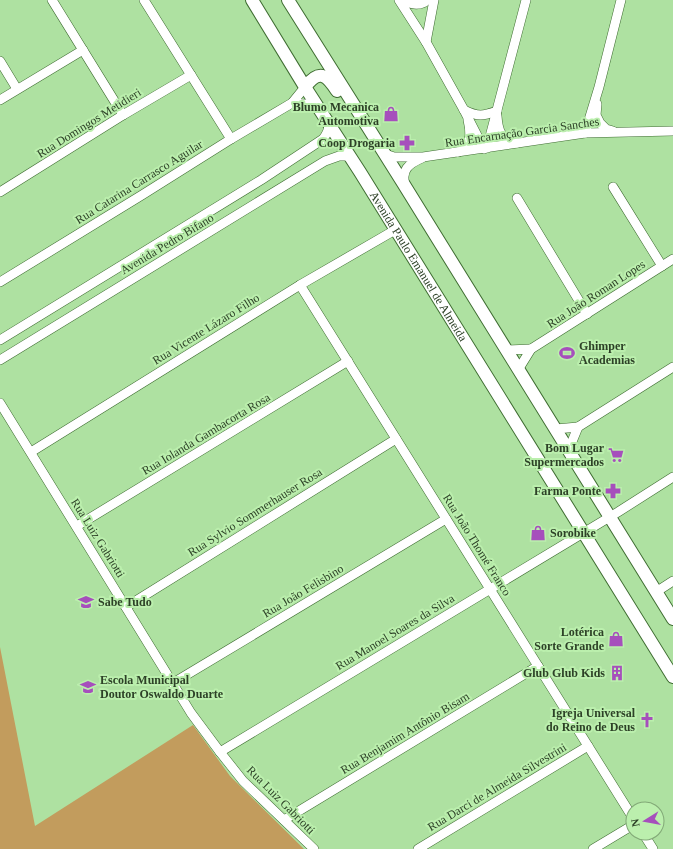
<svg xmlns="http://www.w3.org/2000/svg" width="673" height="849" viewBox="0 0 673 849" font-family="'Times New Roman',serif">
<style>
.green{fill:#c29c5d}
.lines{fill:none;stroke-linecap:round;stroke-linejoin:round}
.minor-casing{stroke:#3f6d32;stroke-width:10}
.major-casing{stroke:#3f6d32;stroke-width:14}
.minor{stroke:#fff;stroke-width:9}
.major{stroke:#fff;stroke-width:12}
.labels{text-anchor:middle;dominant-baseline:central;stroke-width:4;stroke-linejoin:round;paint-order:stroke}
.poi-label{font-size:12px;font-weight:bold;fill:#2d4127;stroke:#bbefad;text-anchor:end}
.street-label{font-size:12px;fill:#2d4127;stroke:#bbefad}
</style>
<rect width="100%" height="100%" fill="#aee1a1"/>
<path class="green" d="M 0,647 L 35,826 L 193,725 L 230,776 L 304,849 L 0,849 Z"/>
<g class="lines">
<defs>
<g id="minor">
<path d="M 52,0 L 123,115"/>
<path d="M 144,0 L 231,139"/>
<path d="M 399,0 L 426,42 L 464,110 L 484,149"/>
<path d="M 400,0 C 408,4 421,7 427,0"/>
<path d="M 426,42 L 434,0"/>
<path d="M 0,61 L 17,89"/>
<path d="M 305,87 L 292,103 L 317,105"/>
<path d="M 0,100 L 83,50"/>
<path d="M 597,104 L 596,115 L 600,123 L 606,129 L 613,131"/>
<path d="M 464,110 C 478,117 483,116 497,111"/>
<path d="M 497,116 C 498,131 501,140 517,143"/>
<path d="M 585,133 L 599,87 L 621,0"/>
<path d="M 487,148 L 526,0"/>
<path d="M 458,152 C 460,151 464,149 466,147 C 471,140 470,128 468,120"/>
<path d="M 385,154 L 394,157 L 423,157 L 585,133 L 673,131"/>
<path d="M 405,186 C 401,170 408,164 422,158"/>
<path d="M 613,187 L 662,266"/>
<path d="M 0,192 L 123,115 L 191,75"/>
<path d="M 517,198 L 587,314"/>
<path d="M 0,282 L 142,195 L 231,139 L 292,103"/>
<path d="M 300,285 L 633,818"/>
<path d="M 0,340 L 261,180 L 323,139 C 327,134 329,130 329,124"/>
<path d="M 531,349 L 673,259"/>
<path d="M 507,350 L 531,349 L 518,370"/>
<path d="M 0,360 L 325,161 L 339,156 L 349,156"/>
<path d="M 0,403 L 191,713 L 220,752 L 243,781 L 314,849"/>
<path d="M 578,427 L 673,367"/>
<path d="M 556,429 L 578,427 L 569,449"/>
<path d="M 31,452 L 300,285 L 395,230"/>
<path d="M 77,526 L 348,361"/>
<path d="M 656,592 L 673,581"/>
<path d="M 126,607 L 396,439"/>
<path d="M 173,683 L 446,519"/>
<path d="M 220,752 L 618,512 L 673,477"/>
<path d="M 284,820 L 538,666"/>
<path d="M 643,833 L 653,849"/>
<path d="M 418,849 L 588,746"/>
<path d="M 593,849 L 633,825"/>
</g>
<g id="major">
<path id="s1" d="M 252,0 L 305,87 L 360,172 L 673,677"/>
<path d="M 288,0 L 403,183 L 673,619"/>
<path d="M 305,87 C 319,69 326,74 337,91"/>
</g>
</defs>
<use href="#minor" class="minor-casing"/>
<use href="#major" class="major-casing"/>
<use href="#minor" class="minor"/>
<use href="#major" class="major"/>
</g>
<defs>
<symbol id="shop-bare" viewBox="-9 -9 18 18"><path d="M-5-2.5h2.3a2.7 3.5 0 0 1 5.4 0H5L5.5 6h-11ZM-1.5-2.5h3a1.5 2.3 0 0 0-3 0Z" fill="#a64fbc" stroke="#bbefad" stroke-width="2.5" paint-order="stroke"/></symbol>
<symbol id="pharmacy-bare" viewBox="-9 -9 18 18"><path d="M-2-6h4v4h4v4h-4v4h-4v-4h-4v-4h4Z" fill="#a64fbc" stroke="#bbefad" stroke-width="2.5" paint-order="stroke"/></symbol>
<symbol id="stadium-bare" viewBox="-9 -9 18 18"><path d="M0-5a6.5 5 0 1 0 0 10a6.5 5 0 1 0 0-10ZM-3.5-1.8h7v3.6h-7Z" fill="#a64fbc" stroke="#bbefad" stroke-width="2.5" paint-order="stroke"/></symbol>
<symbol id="supermarket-bare" viewBox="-9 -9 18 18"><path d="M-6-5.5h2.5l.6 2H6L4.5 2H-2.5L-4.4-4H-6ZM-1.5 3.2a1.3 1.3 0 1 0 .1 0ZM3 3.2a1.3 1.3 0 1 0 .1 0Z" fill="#a64fbc" stroke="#bbefad" stroke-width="2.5" paint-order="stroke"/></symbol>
<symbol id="school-bare" viewBox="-9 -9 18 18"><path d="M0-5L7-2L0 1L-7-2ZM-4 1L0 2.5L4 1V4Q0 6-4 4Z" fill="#a64fbc" stroke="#bbefad" stroke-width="2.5" paint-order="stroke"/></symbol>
<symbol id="building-bare" viewBox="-9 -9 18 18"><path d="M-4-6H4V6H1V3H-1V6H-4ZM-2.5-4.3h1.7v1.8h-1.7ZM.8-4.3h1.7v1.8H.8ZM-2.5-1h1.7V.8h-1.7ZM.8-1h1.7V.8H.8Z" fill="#a64fbc" stroke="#bbefad" stroke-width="2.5" paint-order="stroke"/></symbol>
<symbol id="church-bare" viewBox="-9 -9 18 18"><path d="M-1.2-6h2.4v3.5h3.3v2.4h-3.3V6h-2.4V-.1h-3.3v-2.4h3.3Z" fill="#a64fbc" stroke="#bbefad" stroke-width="2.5" paint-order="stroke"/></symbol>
</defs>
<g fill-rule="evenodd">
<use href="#shop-bare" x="380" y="103" width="22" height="22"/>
<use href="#pharmacy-bare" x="396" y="132" width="22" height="22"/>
<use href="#stadium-bare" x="556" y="342" width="22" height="22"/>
<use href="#supermarket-bare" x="605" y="444" width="22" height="22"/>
<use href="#pharmacy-bare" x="602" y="480" width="22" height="22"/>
<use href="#shop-bare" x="527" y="522" width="22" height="22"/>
<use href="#school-bare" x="75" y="591" width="22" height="22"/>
<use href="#shop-bare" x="605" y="628" width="22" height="22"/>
<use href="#building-bare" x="606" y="662" width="22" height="22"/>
<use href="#school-bare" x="77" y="676" width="22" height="22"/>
<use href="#church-bare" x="636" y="709" width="22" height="22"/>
</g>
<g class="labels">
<g class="poi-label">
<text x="379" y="107">Blumo Mecanica<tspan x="379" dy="14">Automotiva</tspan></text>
<text x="395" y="143">Coop Drogaria</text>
<text x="579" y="346" text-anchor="start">Ghimper<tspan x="579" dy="14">Academias</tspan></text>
<text x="604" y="448">Bom Lugar<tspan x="604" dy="14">Supermercados</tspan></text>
<text x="601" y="491">Farma Ponte</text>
<text x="550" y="533" text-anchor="start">Sorobike</text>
<text x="98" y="602" text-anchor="start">Sabe Tudo</text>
<text x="604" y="632">Lotérica<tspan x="604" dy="14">Sorte Grande</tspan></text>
<text x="605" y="673">Glub Glub Kids</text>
<text x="100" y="680" text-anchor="start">Escola Municipal<tspan x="100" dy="14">Doutor Oswaldo Duarte</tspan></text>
<text x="635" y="713">Igreja Universal<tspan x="635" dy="14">do Reino de Deus</tspan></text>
</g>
<g class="street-label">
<text transform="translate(89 123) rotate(-32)">Rua Domingos Metidieri</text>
<text transform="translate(522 132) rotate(-8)">Rua Encarnação Garcia Sanches</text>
<text transform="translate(139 182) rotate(-32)">Rua Catarina Carrasco Aguilar</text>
<text transform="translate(167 244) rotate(-31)">Avenida Pedro Bifano</text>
<text stroke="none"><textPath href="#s1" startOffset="314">Avenida Paulo Emanuel de Almeida</textPath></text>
<text transform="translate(596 294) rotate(-33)">Rua João Roman Lopes</text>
<text transform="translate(206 329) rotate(-32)">Rua Vicente Lázaro Filho</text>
<text transform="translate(206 434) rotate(-31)">Rua Iolanda Gambacorta Rosa</text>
<text transform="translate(255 512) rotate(-32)">Rua Sylvio Sommerhauser Rosa</text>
<text transform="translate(98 538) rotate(58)">Rua Luiz Gabriotti</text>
<text transform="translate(477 545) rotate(58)">Rua João Thomé Franco</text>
<text transform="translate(303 591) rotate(-31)">Rua João Felisbino</text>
<text transform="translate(395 632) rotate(-31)">Rua Manoel Soares da Silva</text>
<text transform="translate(405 733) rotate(-31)">Rua Benjamim Antônio Bisam</text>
<text transform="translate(497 787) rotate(-31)">Rua Darci de Almeida Silvestrini</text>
<text transform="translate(281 800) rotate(45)">Rua Luiz Gabriotti</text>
</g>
</g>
<g transform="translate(645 821) rotate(259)"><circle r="19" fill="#bbefad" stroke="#82a977"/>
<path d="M0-3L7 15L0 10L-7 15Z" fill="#a64fbc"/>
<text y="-6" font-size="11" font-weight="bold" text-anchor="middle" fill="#2d4127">N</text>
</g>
</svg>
